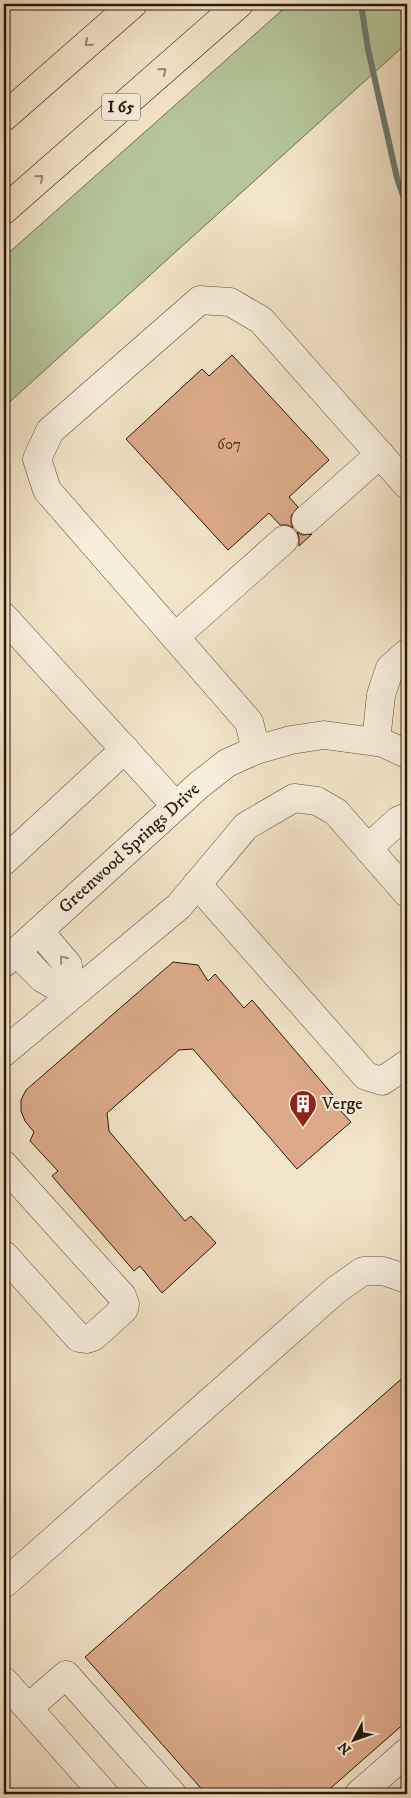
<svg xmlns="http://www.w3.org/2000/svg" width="411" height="1798" viewBox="0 0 411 1798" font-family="'IM FELL DW Pica',serif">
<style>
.green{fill:#b6c59a;stroke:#706f52}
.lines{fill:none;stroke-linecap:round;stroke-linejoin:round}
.stream{stroke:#6d7d71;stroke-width:6}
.building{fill:#dcaa8a;stroke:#29190a}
.minor-casing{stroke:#5c4c3a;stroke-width:29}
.highway-casing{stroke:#29190a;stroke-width:29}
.minor{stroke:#f7eedc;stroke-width:28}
.highway{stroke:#f3e5c9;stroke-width:28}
.oneway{stroke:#988973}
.oneway2{stroke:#9a8e7e}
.labels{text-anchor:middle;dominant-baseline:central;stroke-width:4;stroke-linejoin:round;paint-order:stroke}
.number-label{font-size:15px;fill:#563d2a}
.shield{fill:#f7eedc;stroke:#675949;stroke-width:1}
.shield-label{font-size:16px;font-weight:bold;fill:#29190a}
.street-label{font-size:18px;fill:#29190a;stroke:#f7eedc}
.poi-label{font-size:18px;fill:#29190a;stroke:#f7eedc;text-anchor:start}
</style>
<rect width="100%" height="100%" fill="#f3e5c9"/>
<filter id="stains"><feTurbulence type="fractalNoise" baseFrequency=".004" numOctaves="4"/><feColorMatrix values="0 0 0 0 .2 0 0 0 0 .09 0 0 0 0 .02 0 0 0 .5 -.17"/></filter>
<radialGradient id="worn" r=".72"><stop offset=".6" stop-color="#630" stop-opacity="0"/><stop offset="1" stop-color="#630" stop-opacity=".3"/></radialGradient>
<path class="green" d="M 289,4 L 407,4 L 407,43 L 4,407 L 4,257 Z"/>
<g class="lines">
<path class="stream" d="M 361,4 L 368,49 L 397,178 L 407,207"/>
</g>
<g class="building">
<path d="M 232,355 L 329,460 L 289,497 L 298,507 L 291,516 L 291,523 L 293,528 L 288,525 L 280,525 L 269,513 L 228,550 L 126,439 L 202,369 L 209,376 Z"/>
<path d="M 297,532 L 302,535 L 312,534 L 299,546 L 299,537 Z"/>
<path d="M 173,962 L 198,965 L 208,981 L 215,974 L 244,1008 L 252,1000 L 333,1095 L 329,1098 L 351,1122 L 297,1169 L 193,1049 L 179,1050 L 107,1113 L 109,1131 L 185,1221 L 191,1216 L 216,1243 L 162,1293 L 140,1266 L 134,1271 L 52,1176 L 58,1171 L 30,1141 L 34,1132 L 25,1121 L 21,1111 L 21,1100 L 26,1090 Z"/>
<path d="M 407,1374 L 407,1721 L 324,1794 L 206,1794 L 85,1657 Z"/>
</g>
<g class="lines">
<defs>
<g id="minor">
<path d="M 306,520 L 380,454"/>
<path d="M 4,617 L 176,806"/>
<path d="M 175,637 L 284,540"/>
<path d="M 376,741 L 381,695 L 390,668 L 407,653"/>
<path d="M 256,750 L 249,722 L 47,490 L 37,459 L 50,431 L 200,300 L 230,302 L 261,320 L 407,485"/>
<path d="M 368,848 L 399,820 L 407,817"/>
<path d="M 4,861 L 125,749"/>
<path d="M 197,884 L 366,1076 L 382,1081 L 407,1064"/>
<path d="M 39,931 L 68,965 L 71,995"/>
<path d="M 16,951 L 42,978 L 71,995"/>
<path id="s1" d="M 4,963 L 199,785 L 227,763 L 256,750 L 291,740 L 324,735 L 383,743 L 407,754"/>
<path d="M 4,1052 L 179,906 L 246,826 L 294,798 L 317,801 L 336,812 L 407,893"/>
<path d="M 4,1165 L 122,1296 L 125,1304 L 124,1309 L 93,1337 L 86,1339 L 79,1338 L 4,1255"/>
<path d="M 4,1584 L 336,1290 L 363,1271 L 383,1271 L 407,1279"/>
<path d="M 4,1681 L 104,1794"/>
<path d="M 28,1708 L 66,1675 L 172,1794"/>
<path d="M 359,1794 L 407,1752"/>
</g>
<g id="highway">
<path d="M 4,117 L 133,4"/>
<path d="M 4,210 L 239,4"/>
</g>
</defs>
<use href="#minor" class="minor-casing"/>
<use href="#highway" class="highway-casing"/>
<use href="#minor" class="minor"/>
<use href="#highway" class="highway"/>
</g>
<defs><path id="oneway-chevron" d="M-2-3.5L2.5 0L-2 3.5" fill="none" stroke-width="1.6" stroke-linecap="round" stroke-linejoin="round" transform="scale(1.25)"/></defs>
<g class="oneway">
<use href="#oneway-chevron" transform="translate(88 43) rotate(139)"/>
<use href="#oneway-chevron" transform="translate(163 71) rotate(-41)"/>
<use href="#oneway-chevron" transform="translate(40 178) rotate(-41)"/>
</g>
<use class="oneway2" href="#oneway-chevron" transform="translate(63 959) rotate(-129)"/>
<defs>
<symbol id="building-pin" viewBox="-11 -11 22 30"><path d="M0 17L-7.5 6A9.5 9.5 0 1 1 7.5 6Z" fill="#8f2418" stroke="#f7eedc"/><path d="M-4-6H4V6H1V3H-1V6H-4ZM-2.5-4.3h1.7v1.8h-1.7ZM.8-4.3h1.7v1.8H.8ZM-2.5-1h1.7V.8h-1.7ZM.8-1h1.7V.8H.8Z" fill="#fff"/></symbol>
</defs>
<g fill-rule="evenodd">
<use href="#building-pin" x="287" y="1088" width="32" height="43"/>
</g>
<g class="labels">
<g class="number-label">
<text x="229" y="444">607</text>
</g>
<rect class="shield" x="102" y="93.5" width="38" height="27" rx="4"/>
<g class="shield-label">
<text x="121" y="107">I 65</text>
</g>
<g class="street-label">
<text stroke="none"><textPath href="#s1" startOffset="170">Greenwood Springs Drive</textPath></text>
</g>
<g class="poi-label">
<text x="322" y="1104">Verge</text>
</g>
</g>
<rect width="411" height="1798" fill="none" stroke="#f3e5c9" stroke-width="20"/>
<rect x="5" y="5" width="401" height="1788" fill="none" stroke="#29190a" stroke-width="2.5"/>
<rect x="10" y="10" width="391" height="1778" fill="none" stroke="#29190a"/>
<g transform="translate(354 1740) rotate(229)" stroke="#f7eedc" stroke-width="4" paint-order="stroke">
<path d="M0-4L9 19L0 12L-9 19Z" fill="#29190a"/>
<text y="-8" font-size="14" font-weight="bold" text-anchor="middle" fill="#29190a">N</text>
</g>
<rect width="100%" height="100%" filter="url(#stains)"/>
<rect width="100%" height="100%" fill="url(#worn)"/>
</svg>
